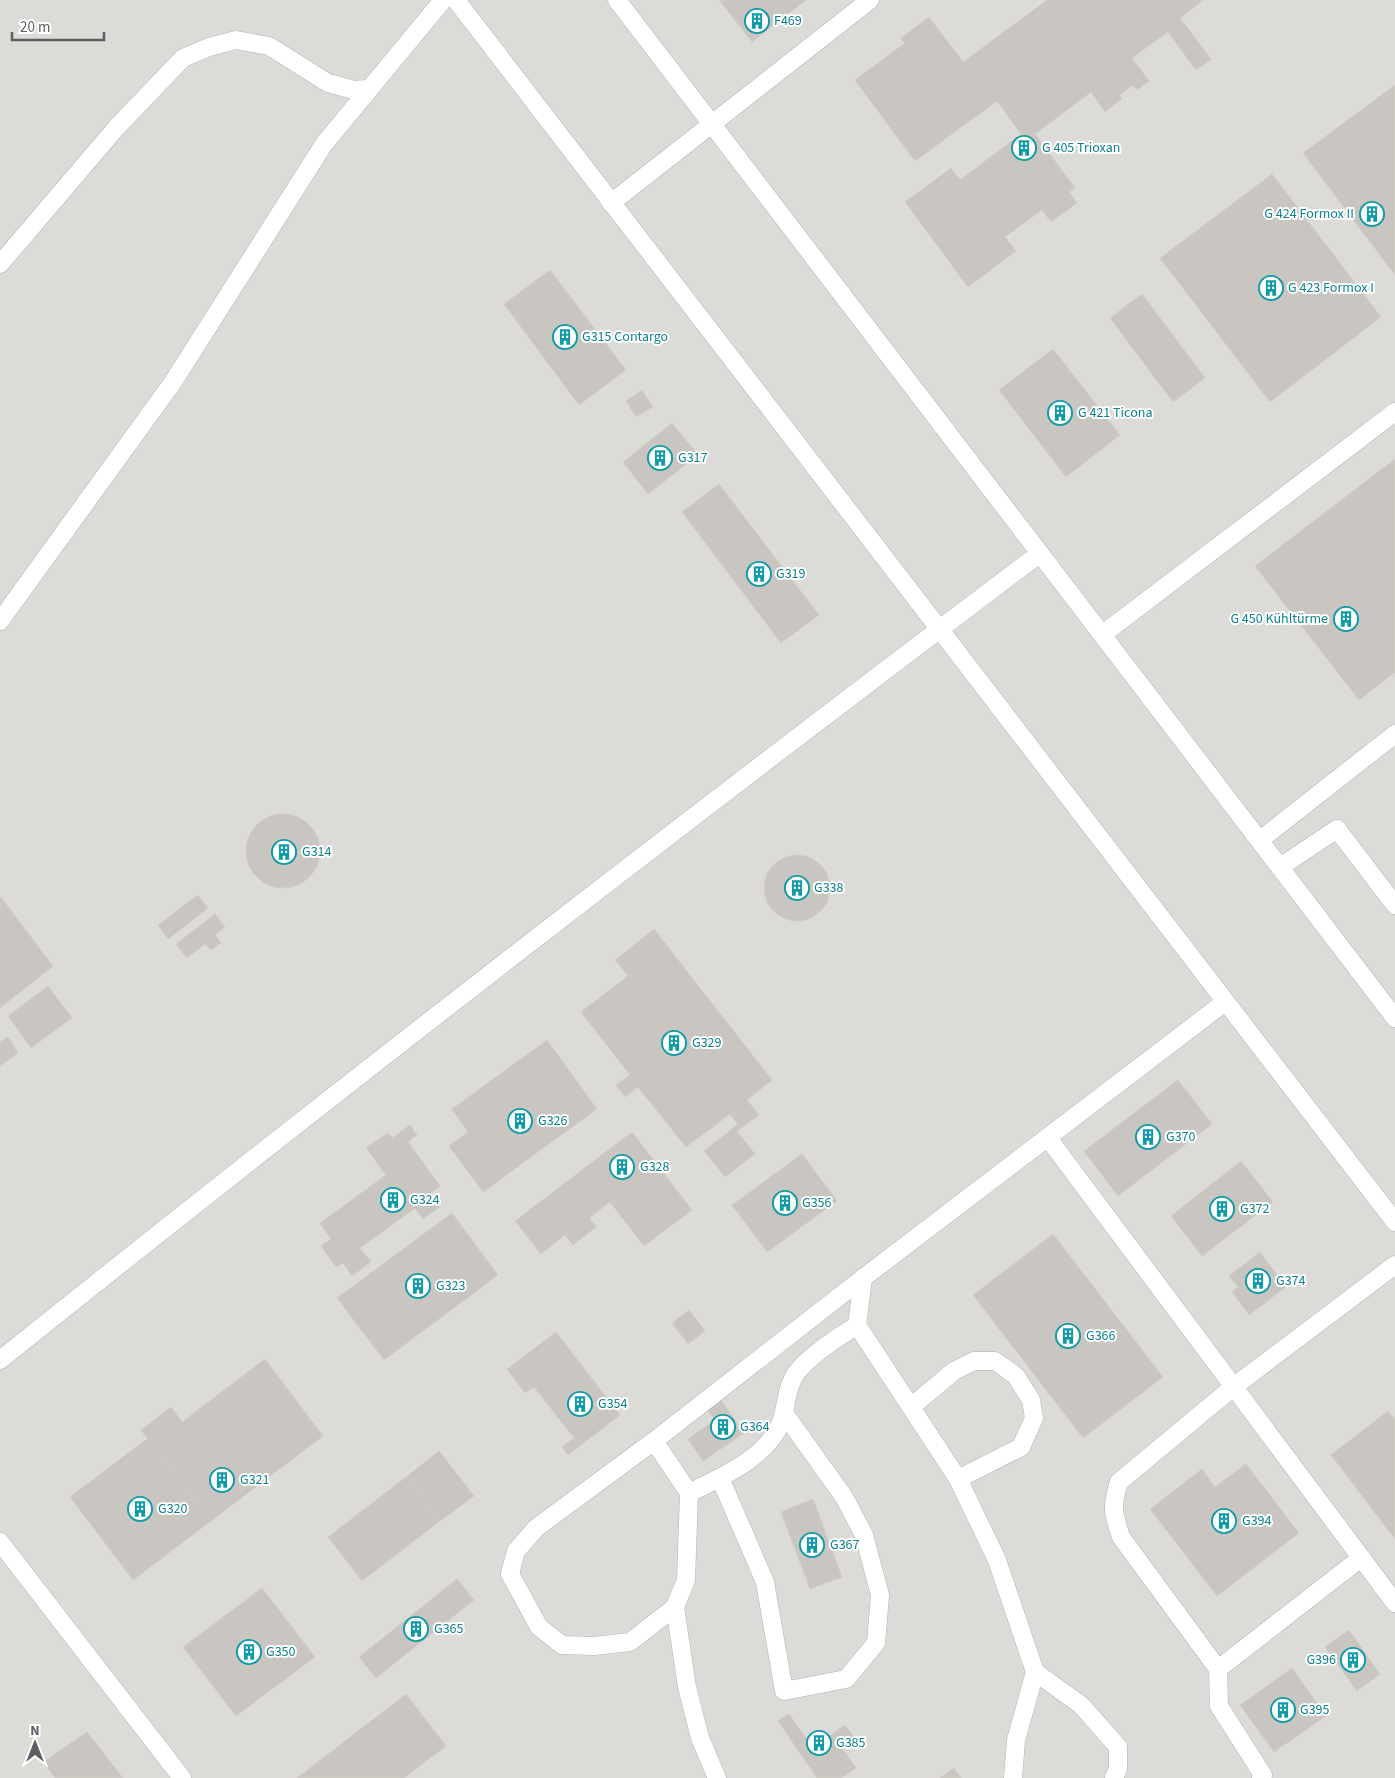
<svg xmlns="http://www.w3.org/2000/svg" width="1395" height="1778" viewBox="0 0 1395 1778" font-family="'Source Sans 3',sans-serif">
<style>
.industrial{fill:#dcdbd7}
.building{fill:#c9c6c1;stroke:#d1cec4}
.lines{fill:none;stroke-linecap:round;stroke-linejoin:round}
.service-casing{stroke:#b2b4b8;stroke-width:19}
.service{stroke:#fff;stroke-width:18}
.labels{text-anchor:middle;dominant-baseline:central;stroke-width:4;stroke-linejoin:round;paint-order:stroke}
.culture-label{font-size:14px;fill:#0d838f;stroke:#fff;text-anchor:start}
</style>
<rect width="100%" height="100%" fill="#edece5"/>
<rect class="industrial" x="0" y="0" width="1395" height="1778"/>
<g class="building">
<path d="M 719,0 L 806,0 L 752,42 Z"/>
<path d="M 1047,0 L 1204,0 L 1180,18 L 1211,59 L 1196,70 L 1168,32 L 1132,58 L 1149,81 L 1137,90 L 1133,85 L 1119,95 L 1122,99 L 1105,112 L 1091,92 L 1035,134 L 1075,188 L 1069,192 L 1077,203 L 1051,222 L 1042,210 L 1005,237 L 1016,251 L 968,287 L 905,202 L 951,168 L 960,180 L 1021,134 L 997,101 L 915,161 L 855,80 L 905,43 L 901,38 L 929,17 L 963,62 Z"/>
<path d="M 1395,85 L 1395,275 L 1303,153 Z"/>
<path d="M 1272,174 L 1381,317 L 1270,402 L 1160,258 Z"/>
<path d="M 550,270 L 626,370 L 579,405 L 504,304 Z"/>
<path d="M 1142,294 L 1205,378 L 1173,402 L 1110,318 Z"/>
<path d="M 1053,349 L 1120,435 L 1066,477 L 999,390 Z"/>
<path d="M 642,390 L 653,407 L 636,417 L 626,401 Z"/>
<path d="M 672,423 L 698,455 L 648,494 L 623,462 Z"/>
<path d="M 1395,459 L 1395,672 L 1359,700 L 1255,566 Z"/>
<path d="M 719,484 L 819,615 L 781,643 L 682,512 Z"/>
<circle cx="283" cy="851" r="37"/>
<circle cx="797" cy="888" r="33"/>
<path d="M 198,895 L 208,908 L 168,939 L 158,925 Z"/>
<path d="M 0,896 L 53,966 L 0,1008 Z"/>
<path d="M 215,914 L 225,927 L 215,935 L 221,943 L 211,950 L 205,944 L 187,958 L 176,944 Z"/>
<path d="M 654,929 L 772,1080 L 747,1100 L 759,1115 L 737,1131 L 755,1154 L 725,1177 L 704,1151 L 738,1124 L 730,1114 L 686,1147 L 638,1087 L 625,1097 L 616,1085 L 630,1075 L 581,1012 L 628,976 L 615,960 Z"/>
<path d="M 48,986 L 72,1018 L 31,1048 L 8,1016 Z"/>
<path d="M 8,1037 L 18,1053 L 0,1066 L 0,1042 Z"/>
<path d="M 547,1040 L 597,1109 L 483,1192 L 449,1146 L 468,1132 L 452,1109 Z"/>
<path d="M 1178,1080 L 1212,1124 L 1118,1196 L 1084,1151 Z"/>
<path d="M 410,1125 L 417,1135 L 408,1142 L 440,1186 L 430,1194 L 440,1207 L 423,1219 L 415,1208 L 360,1248 L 371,1262 L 352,1276 L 343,1263 L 336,1267 L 321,1246 L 331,1239 L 320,1223 L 386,1175 L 366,1148 L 388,1133 L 392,1138 Z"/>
<path d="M 632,1132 L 692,1210 L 644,1246 L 610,1202 L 589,1218 L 596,1227 L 573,1245 L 565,1235 L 541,1254 L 515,1221 Z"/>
<path d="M 802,1154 L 837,1201 L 767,1252 L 732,1205 Z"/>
<path d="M 1241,1161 L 1273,1202 L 1202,1256 L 1171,1216 Z"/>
<path d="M 452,1213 L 498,1275 L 384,1360 L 337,1298 Z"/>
<path d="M 1053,1234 L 1163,1377 L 1083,1438 L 973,1295 Z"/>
<path d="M 1260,1252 L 1286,1287 L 1249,1315 L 1232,1292 L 1238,1287 L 1229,1276 Z"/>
<path d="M 689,1310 L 705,1331 L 688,1344 L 672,1323 Z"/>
<path d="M 556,1332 L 620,1415 L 568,1455 L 562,1447 L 574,1438 L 534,1387 L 525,1393 L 507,1369 Z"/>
<path d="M 265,1359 L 323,1436 L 211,1521 L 141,1430 L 171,1407 L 182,1422 Z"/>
<path d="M 719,1397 L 744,1433 L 703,1461 L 688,1439 L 715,1420 L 706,1407 Z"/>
<path d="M 1388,1411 L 1395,1420 L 1395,1539 L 1331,1455 Z"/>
<path d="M 148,1438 L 211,1521 L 133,1580 L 70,1497 Z"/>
<path d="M 439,1451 L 474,1496 L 440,1521 L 406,1477 Z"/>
<path d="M 1246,1464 L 1299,1533 L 1217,1596 L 1150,1509 L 1202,1469 L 1215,1487 Z"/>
<path d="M 406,1477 L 440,1521 L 362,1581 L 328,1537 Z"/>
<path d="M 813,1499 L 842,1577 L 810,1589 L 781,1512 Z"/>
<path d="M 457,1579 L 474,1600 L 376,1678 L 359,1657 Z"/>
<path d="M 262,1588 L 315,1657 L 236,1716 L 183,1647 Z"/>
<path d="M 1349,1630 L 1380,1674 L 1357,1691 L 1325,1647 Z"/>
<path d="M 1292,1668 L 1326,1716 L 1274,1752 L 1240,1705 Z"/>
<path d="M 406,1694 L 446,1746 L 404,1778 L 297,1778 Z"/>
<path d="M 789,1714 L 806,1738 L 817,1731 L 824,1740 L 845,1725 L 854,1737 L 841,1746 L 856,1768 L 841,1778 L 817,1778 L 778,1721 Z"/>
<path d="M 87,1732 L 123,1778 L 55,1778 L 43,1762 Z"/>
<path d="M 954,1768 L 961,1778 L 940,1778 Z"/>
</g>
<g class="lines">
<defs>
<g id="service">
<path d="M 456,0 L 1395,1222"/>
<path d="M 617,0 L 1395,1018"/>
<path d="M 611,203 L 870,0"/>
<path d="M 0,264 L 116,128 L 183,58 L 209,47 L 236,40 L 269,46 L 328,83 L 354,90 L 368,89"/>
<path d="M 0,621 L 173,382 L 324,144 L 443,0"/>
<path d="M 1103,634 L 1395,412"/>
<path d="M 1260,840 L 1395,734"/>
<path d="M 1280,867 L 1337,829 L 1395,905"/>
<path d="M 1048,1138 L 1395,1603"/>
<path d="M 857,1325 L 958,1479 L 997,1560 L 1035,1672 L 1016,1740 L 1013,1778"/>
<path d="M 0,1360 C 342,1086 689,818 1039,554"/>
<path d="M 911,1407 L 954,1371 L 974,1361 L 995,1361 L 1016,1376 L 1031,1400 L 1034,1418 L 1021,1447 L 958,1479"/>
<path d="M 654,1441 L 689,1493 L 686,1580 L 675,1607 L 687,1687 L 700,1738 L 717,1778"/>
<path d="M 720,1478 L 765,1582 L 784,1691 L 846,1679 L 876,1643 L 880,1595 L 864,1535 L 844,1497 L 784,1413"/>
<path d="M 689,1493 C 721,1477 767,1458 781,1422 C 787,1406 786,1387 797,1372 C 812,1353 837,1339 857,1325 L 863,1278"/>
<path d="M 0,1542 L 182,1778"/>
<path d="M 675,1607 L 630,1642 L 594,1646 L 562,1645 L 539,1627 L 510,1574 L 516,1551 L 536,1528 L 654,1441 L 863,1278 L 1225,1002"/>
<path d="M 1218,1669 L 1361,1558"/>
<path d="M 1035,1672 L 1081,1705 L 1118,1747 L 1118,1769 L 1114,1778"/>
<path d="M 1261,1778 L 1263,1775 L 1219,1706 L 1218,1669 L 1121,1537 C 1113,1513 1111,1507 1119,1482 L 1232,1388 L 1395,1265"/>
</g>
</defs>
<use href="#service" class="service-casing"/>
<use href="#service" class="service"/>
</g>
<defs>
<symbol id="building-ring" viewBox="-11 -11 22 22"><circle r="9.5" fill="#fff" stroke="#0f9aa8" stroke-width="1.5"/><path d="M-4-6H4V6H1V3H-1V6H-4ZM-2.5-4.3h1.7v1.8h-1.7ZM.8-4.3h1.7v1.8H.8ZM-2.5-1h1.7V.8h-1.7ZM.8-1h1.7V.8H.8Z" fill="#0f9aa8"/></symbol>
</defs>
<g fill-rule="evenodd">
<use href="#building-ring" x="743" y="7" width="28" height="28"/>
<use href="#building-ring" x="1010" y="134" width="28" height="28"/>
<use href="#building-ring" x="1358" y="200" width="28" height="28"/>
<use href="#building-ring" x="1257" y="274" width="28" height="28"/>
<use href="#building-ring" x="551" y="323" width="28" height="28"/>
<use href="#building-ring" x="1046" y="399" width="28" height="28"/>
<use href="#building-ring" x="646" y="444" width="28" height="28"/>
<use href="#building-ring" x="745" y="560" width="28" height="28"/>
<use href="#building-ring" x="1332" y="605" width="28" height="28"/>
<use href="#building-ring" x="270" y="838" width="28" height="28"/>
<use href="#building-ring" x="783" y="874" width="28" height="28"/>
<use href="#building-ring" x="660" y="1029" width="28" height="28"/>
<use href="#building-ring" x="506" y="1107" width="28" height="28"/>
<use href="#building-ring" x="1134" y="1123" width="28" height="28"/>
<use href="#building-ring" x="608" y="1153" width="28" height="28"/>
<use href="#building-ring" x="379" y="1186" width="28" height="28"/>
<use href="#building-ring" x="771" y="1189" width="28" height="28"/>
<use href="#building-ring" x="1208" y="1195" width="28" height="28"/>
<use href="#building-ring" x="1244" y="1267" width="28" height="28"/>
<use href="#building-ring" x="404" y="1272" width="28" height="28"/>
<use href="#building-ring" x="1054" y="1322" width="28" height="28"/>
<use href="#building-ring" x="566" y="1390" width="28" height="28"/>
<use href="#building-ring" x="709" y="1413" width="28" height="28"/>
<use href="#building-ring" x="208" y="1466" width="28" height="28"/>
<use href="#building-ring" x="126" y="1495" width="28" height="28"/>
<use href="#building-ring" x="1210" y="1507" width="28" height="28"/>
<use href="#building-ring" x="798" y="1531" width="28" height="28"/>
<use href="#building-ring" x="402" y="1615" width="28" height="28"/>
<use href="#building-ring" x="235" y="1638" width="28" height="28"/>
<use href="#building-ring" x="1339" y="1646" width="28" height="28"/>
<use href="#building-ring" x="1269" y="1696" width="28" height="28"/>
<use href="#building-ring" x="805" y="1729" width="28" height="28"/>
</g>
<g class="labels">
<g class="culture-label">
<text x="774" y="21">F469</text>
<text x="1042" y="148">G 405 Trioxan</text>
<text x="1354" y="214" text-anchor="end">G 424 Formox II</text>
<text x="1288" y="288">G 423 Formox I</text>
<text x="582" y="337">G315 Contargo</text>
<text x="1078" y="413">G 421 Ticona</text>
<text x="678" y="458">G317</text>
<text x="776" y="574">G319</text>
<text x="1328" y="619" text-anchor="end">G 450 Kühltürme</text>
<text x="302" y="852">G314</text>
<text x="814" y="888">G338</text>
<text x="692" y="1043">G329</text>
<text x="538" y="1121">G326</text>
<text x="1166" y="1137">G370</text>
<text x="640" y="1167">G328</text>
<text x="410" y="1200">G324</text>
<text x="802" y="1203">G356</text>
<text x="1240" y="1209">G372</text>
<text x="1276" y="1281">G374</text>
<text x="436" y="1286">G323</text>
<text x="1086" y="1336">G366</text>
<text x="598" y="1404">G354</text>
<text x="740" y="1427">G364</text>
<text x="240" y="1480">G321</text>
<text x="158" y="1509">G320</text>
<text x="1242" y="1521">G394</text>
<text x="830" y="1545">G367</text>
<text x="434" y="1629">G365</text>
<text x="266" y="1652">G350</text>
<text x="1336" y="1660" text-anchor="end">G396</text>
<text x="1300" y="1710">G395</text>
<text x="836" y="1743">G385</text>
</g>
</g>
<g transform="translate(35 1743)" stroke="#ffffff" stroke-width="4" paint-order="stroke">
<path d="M0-4L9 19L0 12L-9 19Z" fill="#5d5f63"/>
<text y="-8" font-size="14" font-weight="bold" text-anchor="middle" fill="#5d5f63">N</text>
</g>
<path d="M12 32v8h92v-8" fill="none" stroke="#5d5f63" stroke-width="2.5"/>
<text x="20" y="32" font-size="15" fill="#5d5f63" stroke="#ffffff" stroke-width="4" paint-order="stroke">20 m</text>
</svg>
